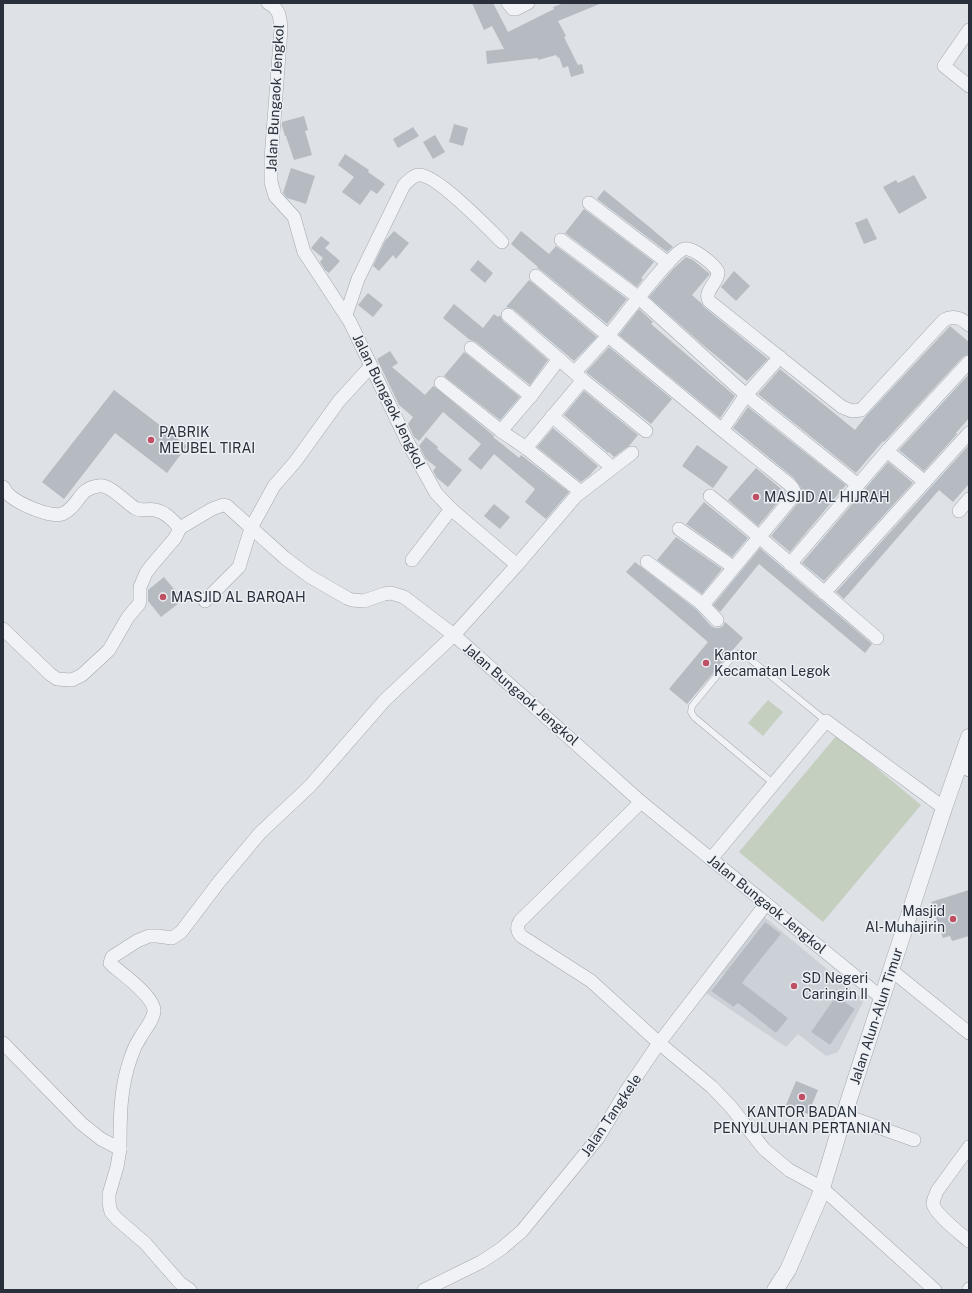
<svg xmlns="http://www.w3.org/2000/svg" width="972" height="1293" viewBox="0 0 972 1293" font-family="'Public Sans',sans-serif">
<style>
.built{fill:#ccd0d7;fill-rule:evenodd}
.green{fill:#c4cfc0}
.building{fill:#b6bbc2}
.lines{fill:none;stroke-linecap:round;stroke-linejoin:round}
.service-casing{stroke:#a4a8af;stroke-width:7}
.minor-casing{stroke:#a4a8af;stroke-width:14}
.tertiary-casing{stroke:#a4a8af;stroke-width:17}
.service{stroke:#f0f2f5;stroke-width:6}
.minor{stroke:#f0f2f5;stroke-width:13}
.tertiary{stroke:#f0f2f5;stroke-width:16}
.poi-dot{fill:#bf4f63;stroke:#edf0f4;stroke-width:1.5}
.labels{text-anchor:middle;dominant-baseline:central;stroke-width:3;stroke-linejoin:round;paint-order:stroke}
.street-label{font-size:14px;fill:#29303b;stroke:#edf0f4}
.poi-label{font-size:14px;fill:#29303b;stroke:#edf0f4;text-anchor:start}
</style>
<rect width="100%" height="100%" fill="#dee1e6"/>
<path class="built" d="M 762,915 L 864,1000 L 838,1052 L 826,1056 L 798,1034 L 786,1047 L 703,991 ZM 765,922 L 780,935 L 744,981 L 728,969 ZM 723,974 L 747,991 L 735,1007 L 711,991 ZM 754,993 L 788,1018 L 776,1033 L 743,1007 ZM 836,996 L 855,1009 L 830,1045 L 811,1032 Z"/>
<g class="green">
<path d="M 768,700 L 783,712 L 763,736 L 748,723 Z"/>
<path d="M 837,735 L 921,805 L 823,922 L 739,852 Z"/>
</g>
<g class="building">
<path d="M 472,3 L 493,3 L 508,32 L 554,9 L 553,7 L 564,3 L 602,3 L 558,21 L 566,36 L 564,37 L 578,65 L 582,64 L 584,73 L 571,77 L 568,66 L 563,68 L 559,57 L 558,58 L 556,55 L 538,60 L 538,58 L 487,64 L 486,51 L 504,49 L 492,26 L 484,30 Z"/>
<path d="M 304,116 L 308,130 L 305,131 L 312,155 L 294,160 L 286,136 L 285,136 L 282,126 L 282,122 Z"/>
<path d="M 454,124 L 468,128 L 463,146 L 449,142 Z"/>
<path d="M 413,127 L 419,136 L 398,148 L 393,139 Z"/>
<path d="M 435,135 L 445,152 L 433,159 L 423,142 Z"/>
<path d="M 345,154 L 369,170 L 368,172 L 385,184 L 377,194 L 371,190 L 360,205 L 342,192 L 354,177 L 338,165 Z"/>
<path d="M 291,168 L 315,176 L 306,204 L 287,198 L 283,193 Z"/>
<path d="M 914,175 L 927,198 L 899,214 L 883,187 L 896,180 L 898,183 Z"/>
<path d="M 604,190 L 647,225 L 673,247 L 667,252 L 597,199 Z"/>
<path d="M 584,209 L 654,262 L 641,278 L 643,279 L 637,287 L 565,233 Z"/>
<path d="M 867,218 L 877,239 L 864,244 L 855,223 Z"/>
<path d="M 394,231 L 409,243 L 396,259 L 393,255 L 379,271 L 373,266 L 385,241 Z"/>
<path d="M 521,231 L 549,254 L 556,246 L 627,299 L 607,324 L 541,270 L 537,268 L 538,267 L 511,244 Z"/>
<path d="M 321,236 L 330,243 L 325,248 L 340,261 L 329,273 L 325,270 L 320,262 L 323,258 L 311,248 Z"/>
<path d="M 686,257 L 693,260 L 710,274 L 692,295 L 701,303 L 704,307 L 768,359 L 747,381 L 704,346 L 649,297 L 673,269 Z"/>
<path d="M 478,260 L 493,273 L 485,283 L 470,270 Z"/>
<path d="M 734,271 L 750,286 L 736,301 L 721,287 Z"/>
<path d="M 529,280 L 597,337 L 574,361 L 513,309 L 506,307 Z"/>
<path d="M 368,293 L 383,305 L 373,317 L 358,305 Z"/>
<path d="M 454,304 L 483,328 L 494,314 L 498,317 L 500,315 L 503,321 L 548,360 L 530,385 L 476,342 L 470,340 L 443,318 Z"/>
<path d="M 639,309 L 653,322 L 651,324 L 735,396 L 720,418 L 619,335 Z"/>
<path d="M 950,326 L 969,342 L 969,354 L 963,357 L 884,442 L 883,441 L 856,473 L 758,394 L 780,369 L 855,430 L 866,416 Z"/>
<path d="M 609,347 L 672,399 L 651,424 L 586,372 Z"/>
<path d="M 390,351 L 398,363 L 392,367 L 425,395 L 433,386 L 435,387 L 494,436 L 493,437 L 518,457 L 519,458 L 521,455 L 569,492 L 546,519 L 525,502 L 535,489 L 494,454 L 481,470 L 468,459 L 481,444 L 443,412 L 419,441 L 414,437 L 408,424 L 413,417 L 399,405 L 377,359 Z"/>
<path d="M 464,352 L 520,397 L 500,420 L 444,376 Z"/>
<path d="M 969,374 L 969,418 L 956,433 L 957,434 L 924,471 L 899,450 Z"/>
<path d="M 114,390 L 187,446 L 167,473 L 115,433 L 64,499 L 42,482 Z"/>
<path d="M 584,391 L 638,435 L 629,446 L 614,457 L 609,452 L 608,453 L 564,415 Z"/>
<path d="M 748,407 L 846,485 L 790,552 L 771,536 L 797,504 L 802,494 L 801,488 L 794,478 L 733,428 Z"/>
<path d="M 553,428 L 598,466 L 589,476 L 581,482 L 537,447 Z"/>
<path d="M 426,437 L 438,447 L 437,449 L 462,470 L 448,487 L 437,478 L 433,471 L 436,467 L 426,459 L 419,446 Z"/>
<path d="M 697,445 L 728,467 L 713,488 L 682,466 Z"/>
<path d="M 969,445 L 969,484 L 953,502 L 939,490 L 844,599 L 836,592 Z"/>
<path d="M 888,462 L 913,483 L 824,581 L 802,563 Z"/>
<path d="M 756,468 L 785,492 L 784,495 L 758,526 L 728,500 Z"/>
<path d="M 704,502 L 748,538 L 732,557 L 686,524 Z"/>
<path d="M 494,504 L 510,517 L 500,529 L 484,516 Z"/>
<path d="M 676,537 L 722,569 L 702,594 L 657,560 Z"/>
<path d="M 760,548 L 872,644 L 865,653 L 759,564 L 720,612 L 713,605 Z"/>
<path d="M 635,562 L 696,609 L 711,626 L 715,628 L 719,628 L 723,626 L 725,622 L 743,638 L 687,704 L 669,689 L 708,642 L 626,572 Z"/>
<path d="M 164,577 L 183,600 L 161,617 L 148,601 L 148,590 Z"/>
<path d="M 969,890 L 969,936 L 952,941 L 950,936 L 943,938 L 931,902 Z"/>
<path d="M 765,922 L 781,934 L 742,983 L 788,1018 L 776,1033 L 738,1003 L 734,1007 L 711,991 Z"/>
<path d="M 836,996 L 855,1009 L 830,1045 L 811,1032 Z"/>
<path d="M 796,1081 L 818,1090 L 808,1114 L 786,1105 Z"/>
</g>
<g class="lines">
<defs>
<path id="service" d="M 774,784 L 694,717 L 691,712 L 692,706 L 733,656 L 740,653 L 745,655 L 826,721"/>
<g id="minor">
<path d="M 508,3 L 513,9 L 516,9 L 528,3"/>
<path d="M 969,30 L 944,66 L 969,86"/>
<path d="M 589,203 L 668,263"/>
<path d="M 561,240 L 639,298 L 746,395 L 858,485"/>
<path d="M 536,276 L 722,430 L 789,484 L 792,487 L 794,491 L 791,499 L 706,601 L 701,603 L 647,562"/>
<path d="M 346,315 L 358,279 L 404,185 C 408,181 414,175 419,175 C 436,174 489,229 502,242"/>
<path d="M 508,315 L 583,380 L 646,431"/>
<path d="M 471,348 L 531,396"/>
<path d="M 575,372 C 586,360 597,348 608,336 C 620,322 671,253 684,249 C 693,247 714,264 718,272 C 719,282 703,291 709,301 L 842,407 L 852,411 L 861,410 L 944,320 C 953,315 962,318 969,325"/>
<path d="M 441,383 L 501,431 L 526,448 L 577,489"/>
<path d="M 552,416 L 607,463"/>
<path d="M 722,430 L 746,395 L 780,357"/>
<path d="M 501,431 L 531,396 L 559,359"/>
<path d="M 526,448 L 583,380"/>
<path d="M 887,451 L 925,482"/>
<path d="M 3,487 C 5,489 6,493 8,494 C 17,503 53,520 64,513 C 80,505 78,488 99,486 C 110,484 125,502 135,508 C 141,512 148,508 155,510 C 166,512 173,521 180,528 L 212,509 L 223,505 L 227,506 L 285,558 L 309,576 L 347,598 L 352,600 L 364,601 L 384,594 L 391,593 L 404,597 L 454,635 L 641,802 L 882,998"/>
<path d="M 710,496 C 767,542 822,591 877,638"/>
<path d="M 959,511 L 969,499"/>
<path d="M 679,529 L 733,567"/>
<path d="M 412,560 L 451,509"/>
<path d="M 790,564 L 887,451 L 969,362"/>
<path d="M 517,565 L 576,496 L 632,453"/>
<path d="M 824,593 L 969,433"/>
<path d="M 205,601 L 239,567 L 251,528 L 274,486 L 295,462 L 339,401 L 371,366"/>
<path d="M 701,603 L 717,620"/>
<path d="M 3,629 L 50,674 L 57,679 L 72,680 L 82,675 L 109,650 L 128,617 L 139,604 L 140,601 L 140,587 L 146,573 L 152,565 L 175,538 L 180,528"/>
<path d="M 959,762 L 969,770"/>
<path d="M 641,802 L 520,921 C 516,927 517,931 521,936 L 591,981 L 659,1043 L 712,1087 L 731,1107 L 764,1149 L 789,1170 L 822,1188 L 935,1290"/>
<path d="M 711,859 L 826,721 L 944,808"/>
<path d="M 891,970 L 969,1033"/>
<path d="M 3,1043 L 82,1124 L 101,1139 L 120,1149 L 117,1167 L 109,1194 L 109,1203 L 111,1212 L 117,1219 L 145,1243 L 180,1283 L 190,1290"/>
<path d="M 844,1115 L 914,1140"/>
<path d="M 969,1147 L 937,1191 C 936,1195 933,1199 933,1204 C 935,1214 961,1234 969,1241"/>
<path d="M 120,1149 C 120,1117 120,1087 131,1057 C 133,1051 136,1044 140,1038 C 144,1030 154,1020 154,1010 C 153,996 124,975 113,966 L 110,963 L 112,957 L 137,941 L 149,936 L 157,936 L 172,938 L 181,932 L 219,882 L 260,833 L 310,786 L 385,700 L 454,635 L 517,565 L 451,509 L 436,493 L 407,441 L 350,322 L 304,252 L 294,217 L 275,196 L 271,182 L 271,159 L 281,29 C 280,17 280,9 268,3"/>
<path d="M 424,1290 L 481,1262 L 501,1249 L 522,1231 L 598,1138 L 625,1093 L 659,1043 L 766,904"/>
<path d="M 969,1290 L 969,1289"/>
</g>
<path id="tertiary" d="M 775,1290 L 788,1270 L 819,1198 L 844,1115 L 891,970 L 944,808 L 969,737"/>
</defs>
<use href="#service" class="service-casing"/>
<use href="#minor" class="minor-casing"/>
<use href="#tertiary" class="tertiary-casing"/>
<use href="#service" class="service"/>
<use href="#minor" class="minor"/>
<use href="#tertiary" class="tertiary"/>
</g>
<g class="poi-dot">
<circle cx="151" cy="440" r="4"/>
<circle cx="756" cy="497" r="4"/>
<circle cx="163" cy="597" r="4"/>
<circle cx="706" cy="663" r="4"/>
<circle cx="953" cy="919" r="4"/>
<circle cx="794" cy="986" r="4"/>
<circle cx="802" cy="1097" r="4"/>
</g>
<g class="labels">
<g class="street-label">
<text transform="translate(275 98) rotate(-87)">Jalan Bungaok Jengkol</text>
<text transform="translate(389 401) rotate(64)">Jalan Bungaok Jengkol</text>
<text transform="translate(521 694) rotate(41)">Jalan Bungaok Jengkol</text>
<text transform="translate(767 904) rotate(39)">Jalan Bungaok Jengkol</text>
<text transform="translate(876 1016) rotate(-72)">Jalan Alun-Alun Timur</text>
<text transform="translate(611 1115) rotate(-56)">Jalan Tangkele</text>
</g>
<g class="poi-label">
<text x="159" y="432">PABRIK<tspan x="159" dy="16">MEUBEL TIRAI</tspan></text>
<text x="764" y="497">MASJID AL HIJRAH</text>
<text x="171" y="597">MASJID AL BARQAH</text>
<text x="714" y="655">Kantor<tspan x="714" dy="16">Kecamatan Legok</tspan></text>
<text x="945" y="911" text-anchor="end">Masjid<tspan x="945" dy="16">Al-Muhajirin</tspan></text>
<text x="802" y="978">SD Negeri<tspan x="802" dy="16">Caringin II</tspan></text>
<text x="802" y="1112" text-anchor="middle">KANTOR BADAN<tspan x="802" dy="16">PENYULUHAN PERTANIAN</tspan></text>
</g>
</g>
<rect width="972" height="1293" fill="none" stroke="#29303b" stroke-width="8"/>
</svg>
